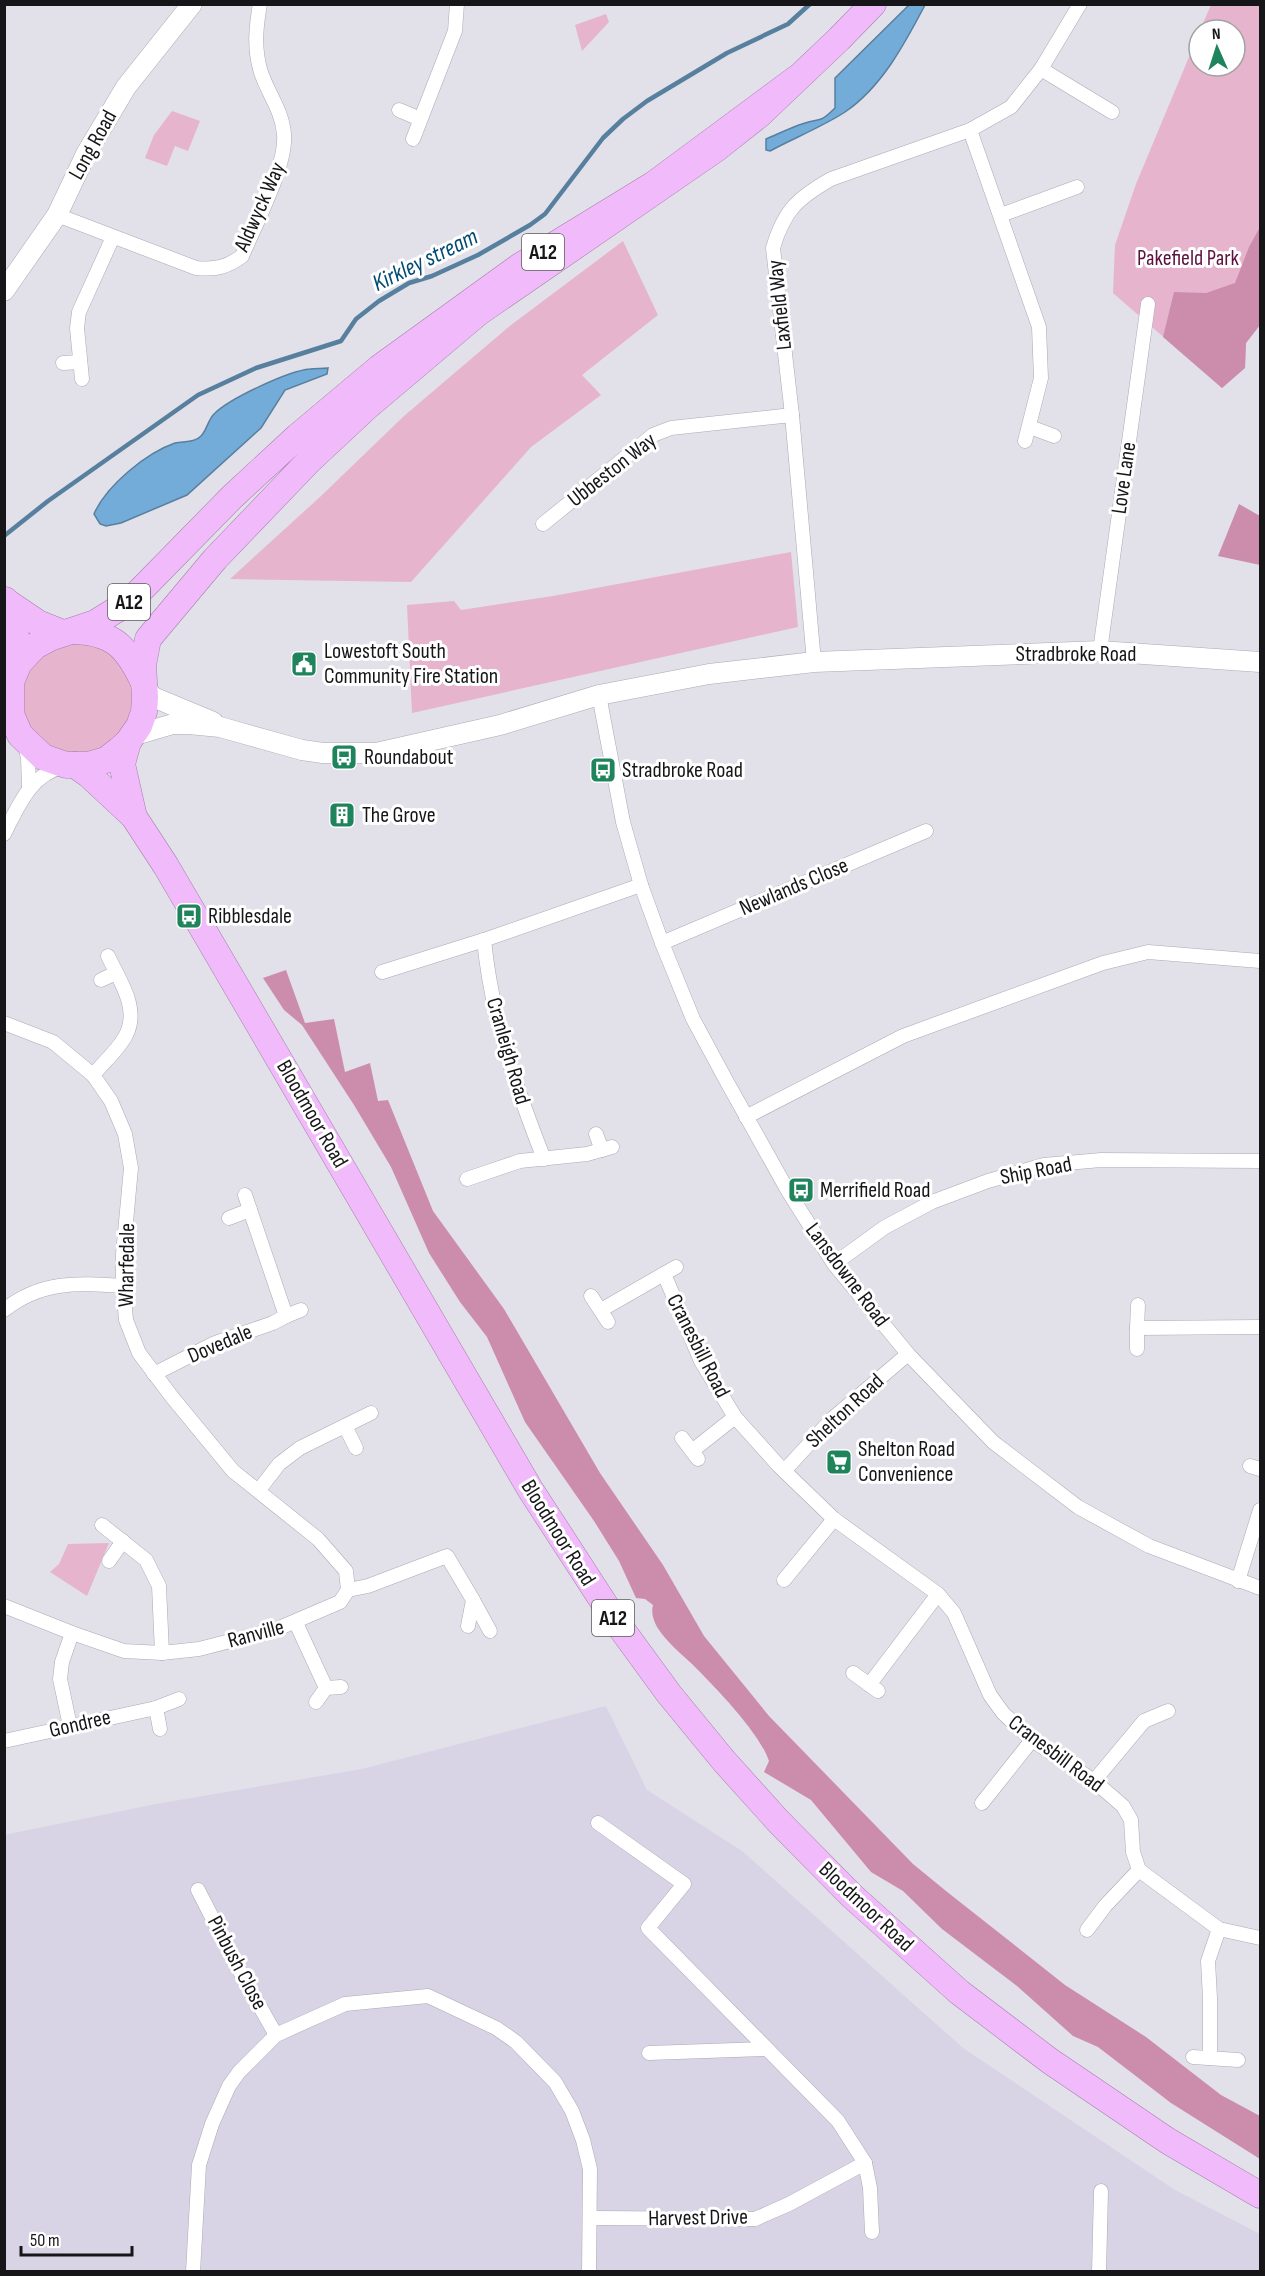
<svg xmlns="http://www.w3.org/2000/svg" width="1265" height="2276" viewBox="0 0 1265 2276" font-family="'Sofia Sans Condensed',sans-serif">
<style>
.built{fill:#d8d4e5}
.green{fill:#e6b5cd}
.forest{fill:#cc8dac}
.water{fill:#73acd8;stroke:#577f9e;stroke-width:1.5}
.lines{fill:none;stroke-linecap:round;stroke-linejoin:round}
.stream{stroke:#577f9e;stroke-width:4.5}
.street-casing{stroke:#abaab3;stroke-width:15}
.secondary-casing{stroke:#abaab3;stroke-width:21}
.highway-casing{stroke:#a480ab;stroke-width:27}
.street{stroke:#fff;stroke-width:14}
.secondary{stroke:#fff;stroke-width:20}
.highway{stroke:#f1bafa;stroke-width:26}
.labels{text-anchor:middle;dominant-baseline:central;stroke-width:6;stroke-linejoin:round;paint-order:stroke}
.shield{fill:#fff;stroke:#5c5b5d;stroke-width:1.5}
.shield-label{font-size:21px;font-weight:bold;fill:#161518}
.street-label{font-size:22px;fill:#161518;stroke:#fff}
.park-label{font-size:22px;fill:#5d113f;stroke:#fff}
.poi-label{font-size:22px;fill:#161518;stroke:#fff;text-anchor:start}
.water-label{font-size:24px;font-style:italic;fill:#004b74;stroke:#fff}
</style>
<rect width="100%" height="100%" fill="#e2e0e9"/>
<path class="built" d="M 606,1706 L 647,1790 L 742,1851 L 963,2048 L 1175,2190 L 1260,2234 L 1260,2271 L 5,2271 L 4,1835 L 156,1804 L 362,1769 Z"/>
<g class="green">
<path d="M 1211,5 L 1260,5 L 1260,325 L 1246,343 L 1245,368 L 1222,388 L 1113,293 L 1115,245 L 1136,184 L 1199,33 L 1199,66 L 1235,66 L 1235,30 L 1200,30 Z"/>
<path d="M 606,14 L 609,22 L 582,51 L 575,25 Z"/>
<path d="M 172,111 L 200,121 L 188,151 L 175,146 L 167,166 L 145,158 L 154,135 Z"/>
<path d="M 623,241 L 658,315 L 582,375 L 601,395 L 531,447 L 411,582 L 230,579 L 321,496 L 404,416 L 511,325 Z"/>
<path d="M 791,552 L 798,627 L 412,713 L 407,605 L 454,601 L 461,610 L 553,596 Z"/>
<circle cx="77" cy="699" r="56"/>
<path d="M 109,1543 L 87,1596 L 50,1572 L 59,1564 L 68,1544 Z"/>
</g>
<g class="forest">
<path d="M 1260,227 L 1260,325 L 1246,343 L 1245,368 L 1222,388 L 1163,337 L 1174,292 L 1206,293 L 1235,283 L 1249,247 Z"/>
<path d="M 1239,504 L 1260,516 L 1260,565 L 1218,556 Z"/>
<path d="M 286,970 L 305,1023 L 334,1019 L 345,1072 L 370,1063 L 378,1101 L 388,1100 L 433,1211 L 504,1309 L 600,1473 L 663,1565 L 704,1636 L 769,1716 L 913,1864 L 946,1891 L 1065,1985 L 1146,2037 L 1221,2095 L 1260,2116 L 1260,2159 L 1171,2103 L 1098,2047 L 1073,2036 L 1017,1986 L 942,1929 L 903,1891 L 871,1872 L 811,1800 L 764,1772 L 769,1761 C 759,1732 715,1687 692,1664 C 680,1653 666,1641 657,1627 C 653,1619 651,1613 653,1605 L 645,1599 L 636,1598 L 619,1561 L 594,1521 L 525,1422 L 487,1337 L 460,1302 L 429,1253 L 391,1167 L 354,1105 L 302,1025 L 284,1010 L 263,978 Z"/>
</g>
<g class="water">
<path d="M 909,5 L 925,5 C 905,43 882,87 845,112 C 822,127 794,138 770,151 L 766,150 L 766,139 C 778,134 790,128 802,124 C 820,117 818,125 835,108 L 835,78 Z"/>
<path d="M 328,368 L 327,374 L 285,390 L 261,428 L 187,495 L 121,523 L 106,526 L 100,524 L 94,514 C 106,486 146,453 175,443 C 183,441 195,443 201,436 C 207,430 208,419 215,413 C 231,398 288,371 310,369 C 316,368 322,369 328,368 Z"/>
</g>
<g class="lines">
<path class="stream" d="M 4,536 L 48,501 L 198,395 L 256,368 L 341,341 L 356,319 L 379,301 L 409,283 L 432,276 L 478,255 L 530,225 L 545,214 L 603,138 L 623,119 L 647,101 L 727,53 L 788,24 L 810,4"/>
<defs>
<g id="street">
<path d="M 1041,69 L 1112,112"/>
<path d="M 399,110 L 420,119"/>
<path d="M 970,130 L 1039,327 L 1041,378 L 1025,441"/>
<path d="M 413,139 L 455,31 L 457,4"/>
<path d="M 57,215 L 196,268 C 216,270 227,267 242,256 C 255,225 287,165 284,134 C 282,109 266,91 260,69 C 254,47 256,27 260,4"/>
<path d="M 1001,215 L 1077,187"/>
<path d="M 63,363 L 80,362"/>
<path d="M 82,379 L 77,328 L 79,312 L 113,237"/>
<path d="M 1030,427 L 1054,436"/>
<path d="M 543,524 L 653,435 L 671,428 L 792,415"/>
<path d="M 1100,651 L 1148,304"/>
<path d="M 814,662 L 792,415 L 773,248 C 784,210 798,198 831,179 L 970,130 L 1011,107 L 1041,69 L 1080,4"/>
<path d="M 599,695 L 623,822 L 641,885 L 662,943 L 693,1019 L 727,1082 L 788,1191 L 834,1264 L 908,1354 L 993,1442 L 1078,1507 L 1149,1546 L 1260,1588"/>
<path d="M 25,745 L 28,758 L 29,787"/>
<path d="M 4,834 C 19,805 30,775 64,766"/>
<path d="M 484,940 C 492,1019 515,1085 544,1159"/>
<path d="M 662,943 L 926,831"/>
<path d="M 382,972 L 484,940 L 641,885"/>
<path d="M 101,980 L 116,973"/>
<path d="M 4,1023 L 53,1042 L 93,1075 L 111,1101 L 125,1134 L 131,1168 L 123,1254 L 123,1286 L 126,1320 L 139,1353 L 172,1397 L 233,1471 L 318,1539 L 346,1571 L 348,1590"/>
<path d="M 93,1075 C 103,1063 119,1049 126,1035 C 140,1008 119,980 108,956"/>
<path d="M 746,1117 L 903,1036 L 1103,963 L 1148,952 L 1260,961"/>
<path d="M 596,1134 L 602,1150"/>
<path d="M 467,1179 L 520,1161 L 587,1154 L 612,1147"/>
<path d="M 229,1218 L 250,1210"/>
<path d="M 834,1264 L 885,1227 L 932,1202 L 988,1181 L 1044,1165 L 1101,1160 L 1260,1161"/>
<path d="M 664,1274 L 701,1361 L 735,1417 L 779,1466 L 834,1519 L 938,1594 L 954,1613 L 990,1695 L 1003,1713 L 1032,1740 L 1094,1781 L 1123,1806 L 1131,1820 L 1133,1852 L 1139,1870 L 1219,1929 L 1260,1938"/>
<path d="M 591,1296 L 608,1322"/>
<path d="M 1138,1305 L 1137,1328 L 1260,1327"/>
<path d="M 4,1310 C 42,1280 79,1283 123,1286"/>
<path d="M 601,1310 L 676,1267"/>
<path d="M 286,1316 L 301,1310"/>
<path d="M 1137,1349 L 1137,1328"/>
<path d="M 154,1374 L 215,1343 L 273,1323 L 286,1316 L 245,1195"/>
<path d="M 345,1426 L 356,1448"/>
<path d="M 682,1438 L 698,1459"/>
<path d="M 692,1451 L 735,1417"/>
<path d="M 1250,1466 L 1260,1469"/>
<path d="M 785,1470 L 832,1419 L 908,1354"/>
<path d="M 259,1490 L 279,1464 L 300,1448 L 371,1413"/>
<path d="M 102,1525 L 146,1560 L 159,1586 L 162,1653"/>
<path d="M 109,1561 L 123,1541"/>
<path d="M 784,1580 L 834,1519"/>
<path d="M 1238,1581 L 1260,1510"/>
<path d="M 473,1600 L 490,1631"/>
<path d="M 4,1606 L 72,1633 L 124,1651 L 162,1653 L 199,1649 L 277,1629 L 340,1602 L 348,1590 L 368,1586 L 447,1556 L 473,1600 L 468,1626"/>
<path d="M 296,1623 L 326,1688 L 341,1687"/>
<path d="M 853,1673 L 878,1691"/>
<path d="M 869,1685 L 938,1594"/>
<path d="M 316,1702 L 326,1688"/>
<path d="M 156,1708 L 160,1729"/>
<path d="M 70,1726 L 60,1679 L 62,1662 L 72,1633"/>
<path d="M 4,1741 L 156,1708 L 179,1699"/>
<path d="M 1094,1781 L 1144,1721 L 1168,1711"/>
<path d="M 982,1803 L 1032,1740"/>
<path d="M 598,1823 L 684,1884 L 648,1928 L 838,2121 L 865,2163 L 870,2188 L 872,2232"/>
<path d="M 198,1890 L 238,1968 L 276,2035"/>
<path d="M 1087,1930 L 1105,1906 L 1139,1870"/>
<path d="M 649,2053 L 767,2049"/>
<path d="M 1193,2057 L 1238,2060"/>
<path d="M 1210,2058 L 1210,1998 L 1208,1961 L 1219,1929"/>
<path d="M 590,2218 L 755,2219 L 789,2204 L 865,2163"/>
<path d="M 193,2272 L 199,2165 L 212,2124 L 229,2086 L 239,2072 L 276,2035 L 345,2004 L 428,1996 L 496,2028 L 516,2042 L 555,2082 L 572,2111 L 583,2140 L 590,2169 L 589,2272"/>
<path d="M 1099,2272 L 1101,2191"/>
</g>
<g id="secondary">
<path d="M 4,291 L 57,215 L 86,154 L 126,87 L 192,4"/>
<path d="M 144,686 L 153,697 L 213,722"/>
<path d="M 132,736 L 173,724 L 189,724 L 220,727 L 302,750 L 323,753 L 376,753 L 500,725 L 599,695 L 709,674 L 814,662 L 1100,651 L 1260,662"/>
</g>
<g id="highway">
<path d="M 797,78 L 654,184 L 520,266 L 379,368 L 298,436 L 232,497 L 129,602 L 95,623 L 50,638 L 35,646 L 19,663 L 11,682 L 11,714 L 20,735 L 43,757 L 66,765 L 88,765 L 106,760 L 119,750 L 128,742 L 139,726 L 144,712 L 145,697 L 143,665 L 148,639 L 215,559 L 309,461 L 368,406 L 478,313 L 716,149 L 759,115 L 839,39 L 873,4"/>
<path d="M 4,600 L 38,623 L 63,633"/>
<path d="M 5,600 C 15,625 21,645 14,671"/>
<path d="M 72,631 C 112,632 126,645 143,681"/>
<path d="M 128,742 L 122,764 L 134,817"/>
<path d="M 75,765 L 89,775 L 134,817 L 166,866 L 530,1489 L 615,1620 L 669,1694 L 724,1761 L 778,1821 L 852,1896 L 959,1992 L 1050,2061 L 1168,2141 L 1260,2195"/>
</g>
</defs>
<use href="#street" class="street-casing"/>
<use href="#secondary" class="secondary-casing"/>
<use href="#highway" class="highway-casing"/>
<use href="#street" class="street"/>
<use href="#secondary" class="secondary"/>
<use href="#highway" class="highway"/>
</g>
<defs>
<symbol id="civic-square" viewBox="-11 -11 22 22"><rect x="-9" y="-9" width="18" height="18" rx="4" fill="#1f835c" stroke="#fff"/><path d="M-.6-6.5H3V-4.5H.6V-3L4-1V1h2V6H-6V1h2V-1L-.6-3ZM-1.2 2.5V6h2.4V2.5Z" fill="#fff"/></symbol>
<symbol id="bus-square" viewBox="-11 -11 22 22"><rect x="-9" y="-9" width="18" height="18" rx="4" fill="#1f835c" stroke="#fff"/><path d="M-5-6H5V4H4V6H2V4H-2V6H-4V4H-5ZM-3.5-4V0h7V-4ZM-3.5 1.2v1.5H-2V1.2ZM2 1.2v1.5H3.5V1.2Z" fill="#fff"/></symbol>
<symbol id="building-square" viewBox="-11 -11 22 22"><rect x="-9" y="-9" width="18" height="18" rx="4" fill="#1f835c" stroke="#fff"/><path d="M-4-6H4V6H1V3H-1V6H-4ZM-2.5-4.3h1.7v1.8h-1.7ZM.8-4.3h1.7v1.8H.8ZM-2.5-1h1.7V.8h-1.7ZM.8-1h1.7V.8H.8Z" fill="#fff"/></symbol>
<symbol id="supermarket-square" viewBox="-11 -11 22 22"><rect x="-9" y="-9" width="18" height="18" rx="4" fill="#1f835c" stroke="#fff"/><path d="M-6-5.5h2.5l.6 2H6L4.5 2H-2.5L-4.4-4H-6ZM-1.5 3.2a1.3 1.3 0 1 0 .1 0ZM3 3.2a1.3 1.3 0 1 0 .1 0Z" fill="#fff"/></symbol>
</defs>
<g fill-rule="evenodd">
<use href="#civic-square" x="289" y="649" width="30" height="30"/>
<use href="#bus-square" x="329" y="742" width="30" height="30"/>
<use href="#bus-square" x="588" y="755" width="30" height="30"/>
<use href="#building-square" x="327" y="800" width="30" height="30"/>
<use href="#bus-square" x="174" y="901" width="30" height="30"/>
<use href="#bus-square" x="786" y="1175" width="30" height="30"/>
<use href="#supermarket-square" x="824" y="1447" width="30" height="30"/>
</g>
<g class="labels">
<g class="shield">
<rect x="522" y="234" width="42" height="36" rx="4.5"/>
<rect x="108" y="584" width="42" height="36" rx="4.5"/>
<rect x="592" y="1600" width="42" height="36" rx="4.5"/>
</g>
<g class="shield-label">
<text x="543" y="252">A12</text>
<text x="129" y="602">A12</text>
<text x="613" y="1618">A12</text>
</g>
<g class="street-label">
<text transform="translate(93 145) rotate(-61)">Long Road</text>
<text transform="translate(260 207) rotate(-66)">Aldwyck Way</text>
<text transform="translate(780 305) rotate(-96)">Laxfield Way</text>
<text transform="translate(612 470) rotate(-38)">Ubbeston Way</text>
<text transform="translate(1124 478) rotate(-82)">Love Lane</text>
<text x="1076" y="654">Stradbroke Road</text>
<text transform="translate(794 887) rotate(-23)">Newlands Close</text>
<text transform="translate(508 1051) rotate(74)">Cranleigh Road</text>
<text transform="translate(312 1114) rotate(60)">Bloodmoor Road</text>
<text transform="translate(1036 1171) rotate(-11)">Ship Road</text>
<text transform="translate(127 1265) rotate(-89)">Wharfedale</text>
<text transform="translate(847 1275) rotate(53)">Lansdowne Road</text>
<text transform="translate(220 1344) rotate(-23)">Dovedale</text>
<text transform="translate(698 1346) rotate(63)">Cranesbill Road</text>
<text transform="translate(845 1411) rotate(-43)">Shelton Road</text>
<text transform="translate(558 1533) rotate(58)">Bloodmoor Road</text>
<text transform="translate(256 1634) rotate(-15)">Ranville</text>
<text transform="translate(80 1724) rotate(-13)">Gondree</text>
<text transform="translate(1056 1754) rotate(37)">Cranesbill Road</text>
<text transform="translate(866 1907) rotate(43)">Bloodmoor Road</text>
<text transform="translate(237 1963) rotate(62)">Pinbush Close</text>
<text transform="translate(698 2218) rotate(-1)">Harvest Drive</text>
</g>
<g class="park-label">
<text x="1188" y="258">Pakefield Park</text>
</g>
<g class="poi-label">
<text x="324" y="651">Lowestoft South<tspan x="324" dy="25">Community Fire Station</tspan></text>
<text x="364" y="757">Roundabout</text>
<text x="622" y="770">Stradbroke Road</text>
<text x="362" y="815">The Grove</text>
<text x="208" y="916">Ribblesdale</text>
<text x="820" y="1190">Merrifield Road</text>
<text x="858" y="1449">Shelton Road<tspan x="858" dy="25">Convenience</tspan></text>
</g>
<g class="water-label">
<text transform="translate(425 260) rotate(-26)">Kirkley stream</text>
</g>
</g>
<rect width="1265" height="2276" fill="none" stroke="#161518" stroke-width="12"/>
<g transform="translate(1217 48) rotate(357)"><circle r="28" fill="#ffffff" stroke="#a2a1a3" stroke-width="1.5"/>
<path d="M0-4.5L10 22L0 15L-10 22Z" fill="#1f835c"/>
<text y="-9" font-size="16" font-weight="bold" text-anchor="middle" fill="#161518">N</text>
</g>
<path d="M21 2246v9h111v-9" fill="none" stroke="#161518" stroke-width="3"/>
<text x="30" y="2246" font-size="18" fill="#161518" stroke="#ffffff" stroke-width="4.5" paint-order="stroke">50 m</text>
</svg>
